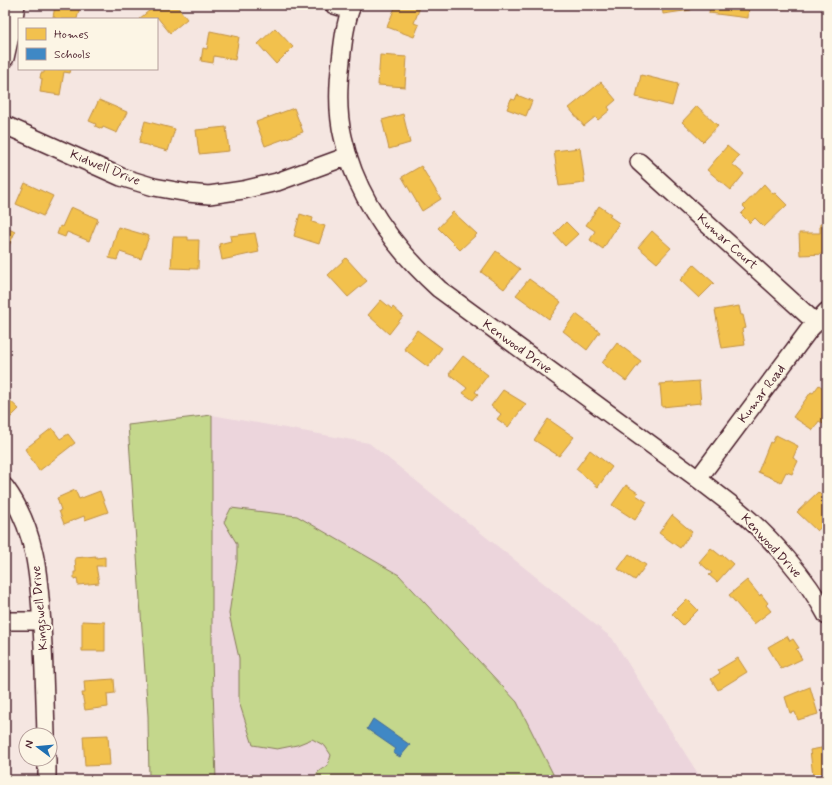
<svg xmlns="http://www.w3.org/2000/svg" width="832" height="785" viewBox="0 0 832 785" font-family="Mynerve,sans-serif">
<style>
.built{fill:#ecd5dc}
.green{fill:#c4d78c;stroke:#877b5c}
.homes{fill:#f2c14e;stroke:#c09044}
.schools{fill:#3f88c5;stroke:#426897}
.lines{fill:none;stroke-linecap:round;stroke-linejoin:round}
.minor-casing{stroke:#4a1f2b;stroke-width:20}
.minor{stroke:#fcf5e5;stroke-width:17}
.labels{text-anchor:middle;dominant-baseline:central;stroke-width:4;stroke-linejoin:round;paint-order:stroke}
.street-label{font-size:13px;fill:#4a1f2b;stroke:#fcf5e5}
</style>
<rect width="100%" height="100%" fill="#f5e6e1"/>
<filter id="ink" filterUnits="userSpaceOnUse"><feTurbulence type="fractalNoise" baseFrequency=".025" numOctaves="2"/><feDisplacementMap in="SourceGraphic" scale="8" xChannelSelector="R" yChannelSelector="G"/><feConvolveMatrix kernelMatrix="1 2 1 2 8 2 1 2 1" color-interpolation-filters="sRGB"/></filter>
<g filter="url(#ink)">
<path class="built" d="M 212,415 L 369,443 L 612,638 L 702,780 L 216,780 L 212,659 Z"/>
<g class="green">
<path d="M 212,415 L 212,658 L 216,780 L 149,780 L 148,716 L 128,425 Z"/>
<path d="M 231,508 L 297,516 L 399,575 L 517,702 L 556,780 L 312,780 L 319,771 L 328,765 L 331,755 L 325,746 L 312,739 L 297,745 L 277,749 L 253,745 L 239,702 L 239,658 L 229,614 L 237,561 L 237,544 L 224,522 Z"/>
</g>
<g class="homes">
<path d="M 58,5 L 80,6 L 77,19 L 55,19 L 55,17 L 53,17 L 55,6 L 58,7 Z"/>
<path d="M 156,5 L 176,5 L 187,19 L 170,33 L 157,17 L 155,19 L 139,19 Z"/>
<path d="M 396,5 L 415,5 L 420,7 L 414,23 L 419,25 L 414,37 L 387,27 Z"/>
<path d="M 662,5 L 690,5 L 691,10 L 663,14 Z"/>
<path d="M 710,5 L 749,5 L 748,18 L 709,13 Z"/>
<path d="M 777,5 L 804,5 L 804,7 L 777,9 Z"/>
<path d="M 275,28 L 293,47 L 276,64 L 258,44 Z"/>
<path d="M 210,31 L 239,37 L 235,60 L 214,56 L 213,63 L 201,61 L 203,48 L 207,49 Z"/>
<path d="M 380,55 L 407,57 L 405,87 L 378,85 Z"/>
<path d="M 44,69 L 71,69 L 70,73 L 64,72 L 60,95 L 40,92 L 42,79 L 40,78 L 41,73 L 44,73 Z"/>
<path d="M 641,75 L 678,84 L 672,106 L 636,97 Z"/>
<path d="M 601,82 L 616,100 L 608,107 L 610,110 L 598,120 L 595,117 L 584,126 L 569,108 Z"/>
<path d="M 517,95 L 532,101 L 526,116 L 507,109 L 511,99 L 515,100 Z"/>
<path d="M 99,100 L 127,112 L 117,133 L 103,127 L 102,129 L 95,126 L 96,124 L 89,121 Z"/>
<path d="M 697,106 L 718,126 L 703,142 L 682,122 Z"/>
<path d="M 294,108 L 303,132 L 265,146 L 256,122 Z"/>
<path d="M 403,114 L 410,143 L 389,149 L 382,120 Z"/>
<path d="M 145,121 L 175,129 L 168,151 L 139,143 Z"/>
<path d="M 226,127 L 229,151 L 199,154 L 196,130 Z"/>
<path d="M 727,146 L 739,156 L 732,164 L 744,174 L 731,190 L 707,170 Z"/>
<path d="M 580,148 L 585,183 L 559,186 L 554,151 Z"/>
<path d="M 421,166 L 441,199 L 422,211 L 402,177 Z"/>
<path d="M 25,183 L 53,196 L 43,216 L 16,204 Z"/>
<path d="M 764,184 L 773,194 L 775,193 L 787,205 L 764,227 L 755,218 L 750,223 L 741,214 L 746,209 L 743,206 Z"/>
<path d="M 599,206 L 611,214 L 609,216 L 619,223 L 603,249 L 590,240 L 595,231 L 586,225 Z"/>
<path d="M 71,207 L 98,219 L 89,241 L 67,232 L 65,237 L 57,234 L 60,226 L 62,227 Z"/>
<path d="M 453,212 L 477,234 L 460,250 L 438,228 Z"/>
<path d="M 300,214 L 313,218 L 312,222 L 325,226 L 319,244 L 294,236 Z"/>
<path d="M 566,222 L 578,234 L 565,246 L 554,234 Z"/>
<path d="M 827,223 L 827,254 L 800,255 L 799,233 L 820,233 L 820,224 Z"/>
<path d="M 5,227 L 15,232 L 8,248 L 5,247 Z"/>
<path d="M 118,227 L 149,236 L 141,259 L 120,252 L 117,260 L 109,258 Z"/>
<path d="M 652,231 L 671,248 L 657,263 L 638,247 Z"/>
<path d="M 255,233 L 259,252 L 222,260 L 219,244 L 231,241 L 230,236 Z"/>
<path d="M 173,237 L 188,237 L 188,240 L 199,240 L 198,269 L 171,268 Z"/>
<path d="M 496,251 L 520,269 L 504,289 L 481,272 Z"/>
<path d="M 346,258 L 367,281 L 348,297 L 328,275 Z"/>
<path d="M 694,265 L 714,283 L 699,298 L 680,280 Z"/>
<path d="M 529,279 L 561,302 L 549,319 L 516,295 Z"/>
<path d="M 381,300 L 392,309 L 393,307 L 403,316 L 389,334 L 368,315 Z"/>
<path d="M 739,306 L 741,315 L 743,315 L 746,328 L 742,329 L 745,345 L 722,348 L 715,310 Z"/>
<path d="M 576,314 L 600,332 L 587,350 L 563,331 Z"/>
<path d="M 417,330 L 442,348 L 428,367 L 404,349 Z"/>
<path d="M 617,343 L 641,361 L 626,381 L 602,363 Z"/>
<path d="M 463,356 L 488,375 L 475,392 L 478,394 L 473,400 L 463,393 L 467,388 L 449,374 Z"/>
<path d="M 699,381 L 701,403 L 662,407 L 660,384 Z"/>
<path d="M 819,385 L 827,391 L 827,425 L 826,426 L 819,421 L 813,430 L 793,417 L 811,392 L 813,393 Z"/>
<path d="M 503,390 L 526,404 L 508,427 L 497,419 L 501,414 L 491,406 Z"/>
<path d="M 5,396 L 19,409 L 5,423 Z"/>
<path d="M 548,419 L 574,437 L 559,456 L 534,440 Z"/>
<path d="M 52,428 L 60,439 L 68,434 L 75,443 L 39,471 L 25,449 Z"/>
<path d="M 776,435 L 798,446 L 793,458 L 798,461 L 792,474 L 786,472 L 781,482 L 758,472 L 770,442 L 772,443 Z"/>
<path d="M 590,450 L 612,467 L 598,487 L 576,469 Z"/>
<path d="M 626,485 L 638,493 L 636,495 L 647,502 L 635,520 L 612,505 Z"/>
<path d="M 75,490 L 79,499 L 100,491 L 108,512 L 85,520 L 84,516 L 64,524 L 59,511 L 61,510 L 57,498 Z"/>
<path d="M 818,492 L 824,498 L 821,502 L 827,508 L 827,522 L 817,531 L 797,512 Z"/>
<path d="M 672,515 L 692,532 L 680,548 L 659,533 Z"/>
<path d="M 711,548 L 721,556 L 723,555 L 733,564 L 717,582 L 709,575 L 712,573 L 699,562 Z"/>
<path d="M 629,554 L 646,565 L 635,580 L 618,569 Z"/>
<path d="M 96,556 L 96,558 L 105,557 L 105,566 L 96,566 L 99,583 L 78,585 L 77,578 L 74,579 L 74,572 L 76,572 L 75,558 Z"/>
<path d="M 747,580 L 760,596 L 761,594 L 768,603 L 766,605 L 771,611 L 754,624 L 729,595 Z"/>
<path d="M 687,599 L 698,610 L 683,625 L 672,614 Z"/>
<path d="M 82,621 L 105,622 L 105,651 L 82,651 Z"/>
<path d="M 787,636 L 790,641 L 793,639 L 799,648 L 796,649 L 802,659 L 781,669 L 768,647 Z"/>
<path d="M 738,658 L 747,672 L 718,690 L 711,679 L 720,673 L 718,670 Z"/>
<path d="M 114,679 L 115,693 L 107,694 L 108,707 L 85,710 L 82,693 L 85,693 L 84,681 Z"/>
<path d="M 810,687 L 818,714 L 798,720 L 795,712 L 790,713 L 785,697 Z"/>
<path d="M 108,735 L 110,765 L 85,766 L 83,736 Z"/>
<path d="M 827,747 L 827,775 L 813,777 L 810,750 Z"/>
</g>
<path class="schools" d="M 373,719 L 410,745 L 400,757 L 393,753 L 396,749 L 367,729 Z"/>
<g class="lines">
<defs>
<g id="minor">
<path d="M 334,5 L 350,10"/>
<path d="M 352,5 C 345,23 343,43 341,61 C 338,86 337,113 343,137 C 356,197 394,248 439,289 L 698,479 C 711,489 724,499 737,509 C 770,536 807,578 827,616"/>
<path d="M 5,58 L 13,23 L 16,5"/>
<path d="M 5,125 L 121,177 L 154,187 L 188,193 L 209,195 L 243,190 L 277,182 L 348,156"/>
<path d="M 639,162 L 816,323"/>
<path d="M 698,479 L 809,330 L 827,311"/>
<path d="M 5,487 C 36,529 39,576 42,626 C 44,662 45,699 46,735"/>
<path d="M 5,621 L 42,621"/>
<path d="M 47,759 L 47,780"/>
</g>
</defs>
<use href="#minor" class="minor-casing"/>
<use href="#minor" class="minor"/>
</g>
</g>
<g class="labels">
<g class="street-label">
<text transform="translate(105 168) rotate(22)">Kidwell Drive</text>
<text transform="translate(727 242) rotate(42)">Kumar Court</text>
<text transform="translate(517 347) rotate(36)">Kenwood Drive</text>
<text transform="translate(762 394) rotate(-53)">Kumar Road</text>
<text transform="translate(771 546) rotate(47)">Kenwood Drive</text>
<text transform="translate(40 608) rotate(-95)">Kingswell Drive</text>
</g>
</g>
<rect width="832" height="785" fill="none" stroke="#fcf5e5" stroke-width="20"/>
<rect x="10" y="10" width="812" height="765" fill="none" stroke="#4a1f2b" stroke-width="1.5" filter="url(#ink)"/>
<rect x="18" y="18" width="140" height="52" fill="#fcf5e5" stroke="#b59f9b"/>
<rect x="26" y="28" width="20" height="12" fill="#f2c14e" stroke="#b59f9b"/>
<text x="54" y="38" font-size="12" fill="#4a1f2b">Homes</text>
<rect x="26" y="48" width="20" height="12" fill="#3f88c5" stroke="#b59f9b"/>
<text x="54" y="58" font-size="12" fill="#4a1f2b">Schools</text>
<g transform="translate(38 747) rotate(286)"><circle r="19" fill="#fcf5e5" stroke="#b59f9b"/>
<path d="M0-3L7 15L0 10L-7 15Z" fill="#1f6fb2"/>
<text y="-6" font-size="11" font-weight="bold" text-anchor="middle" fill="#4a1f2b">N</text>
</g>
</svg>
